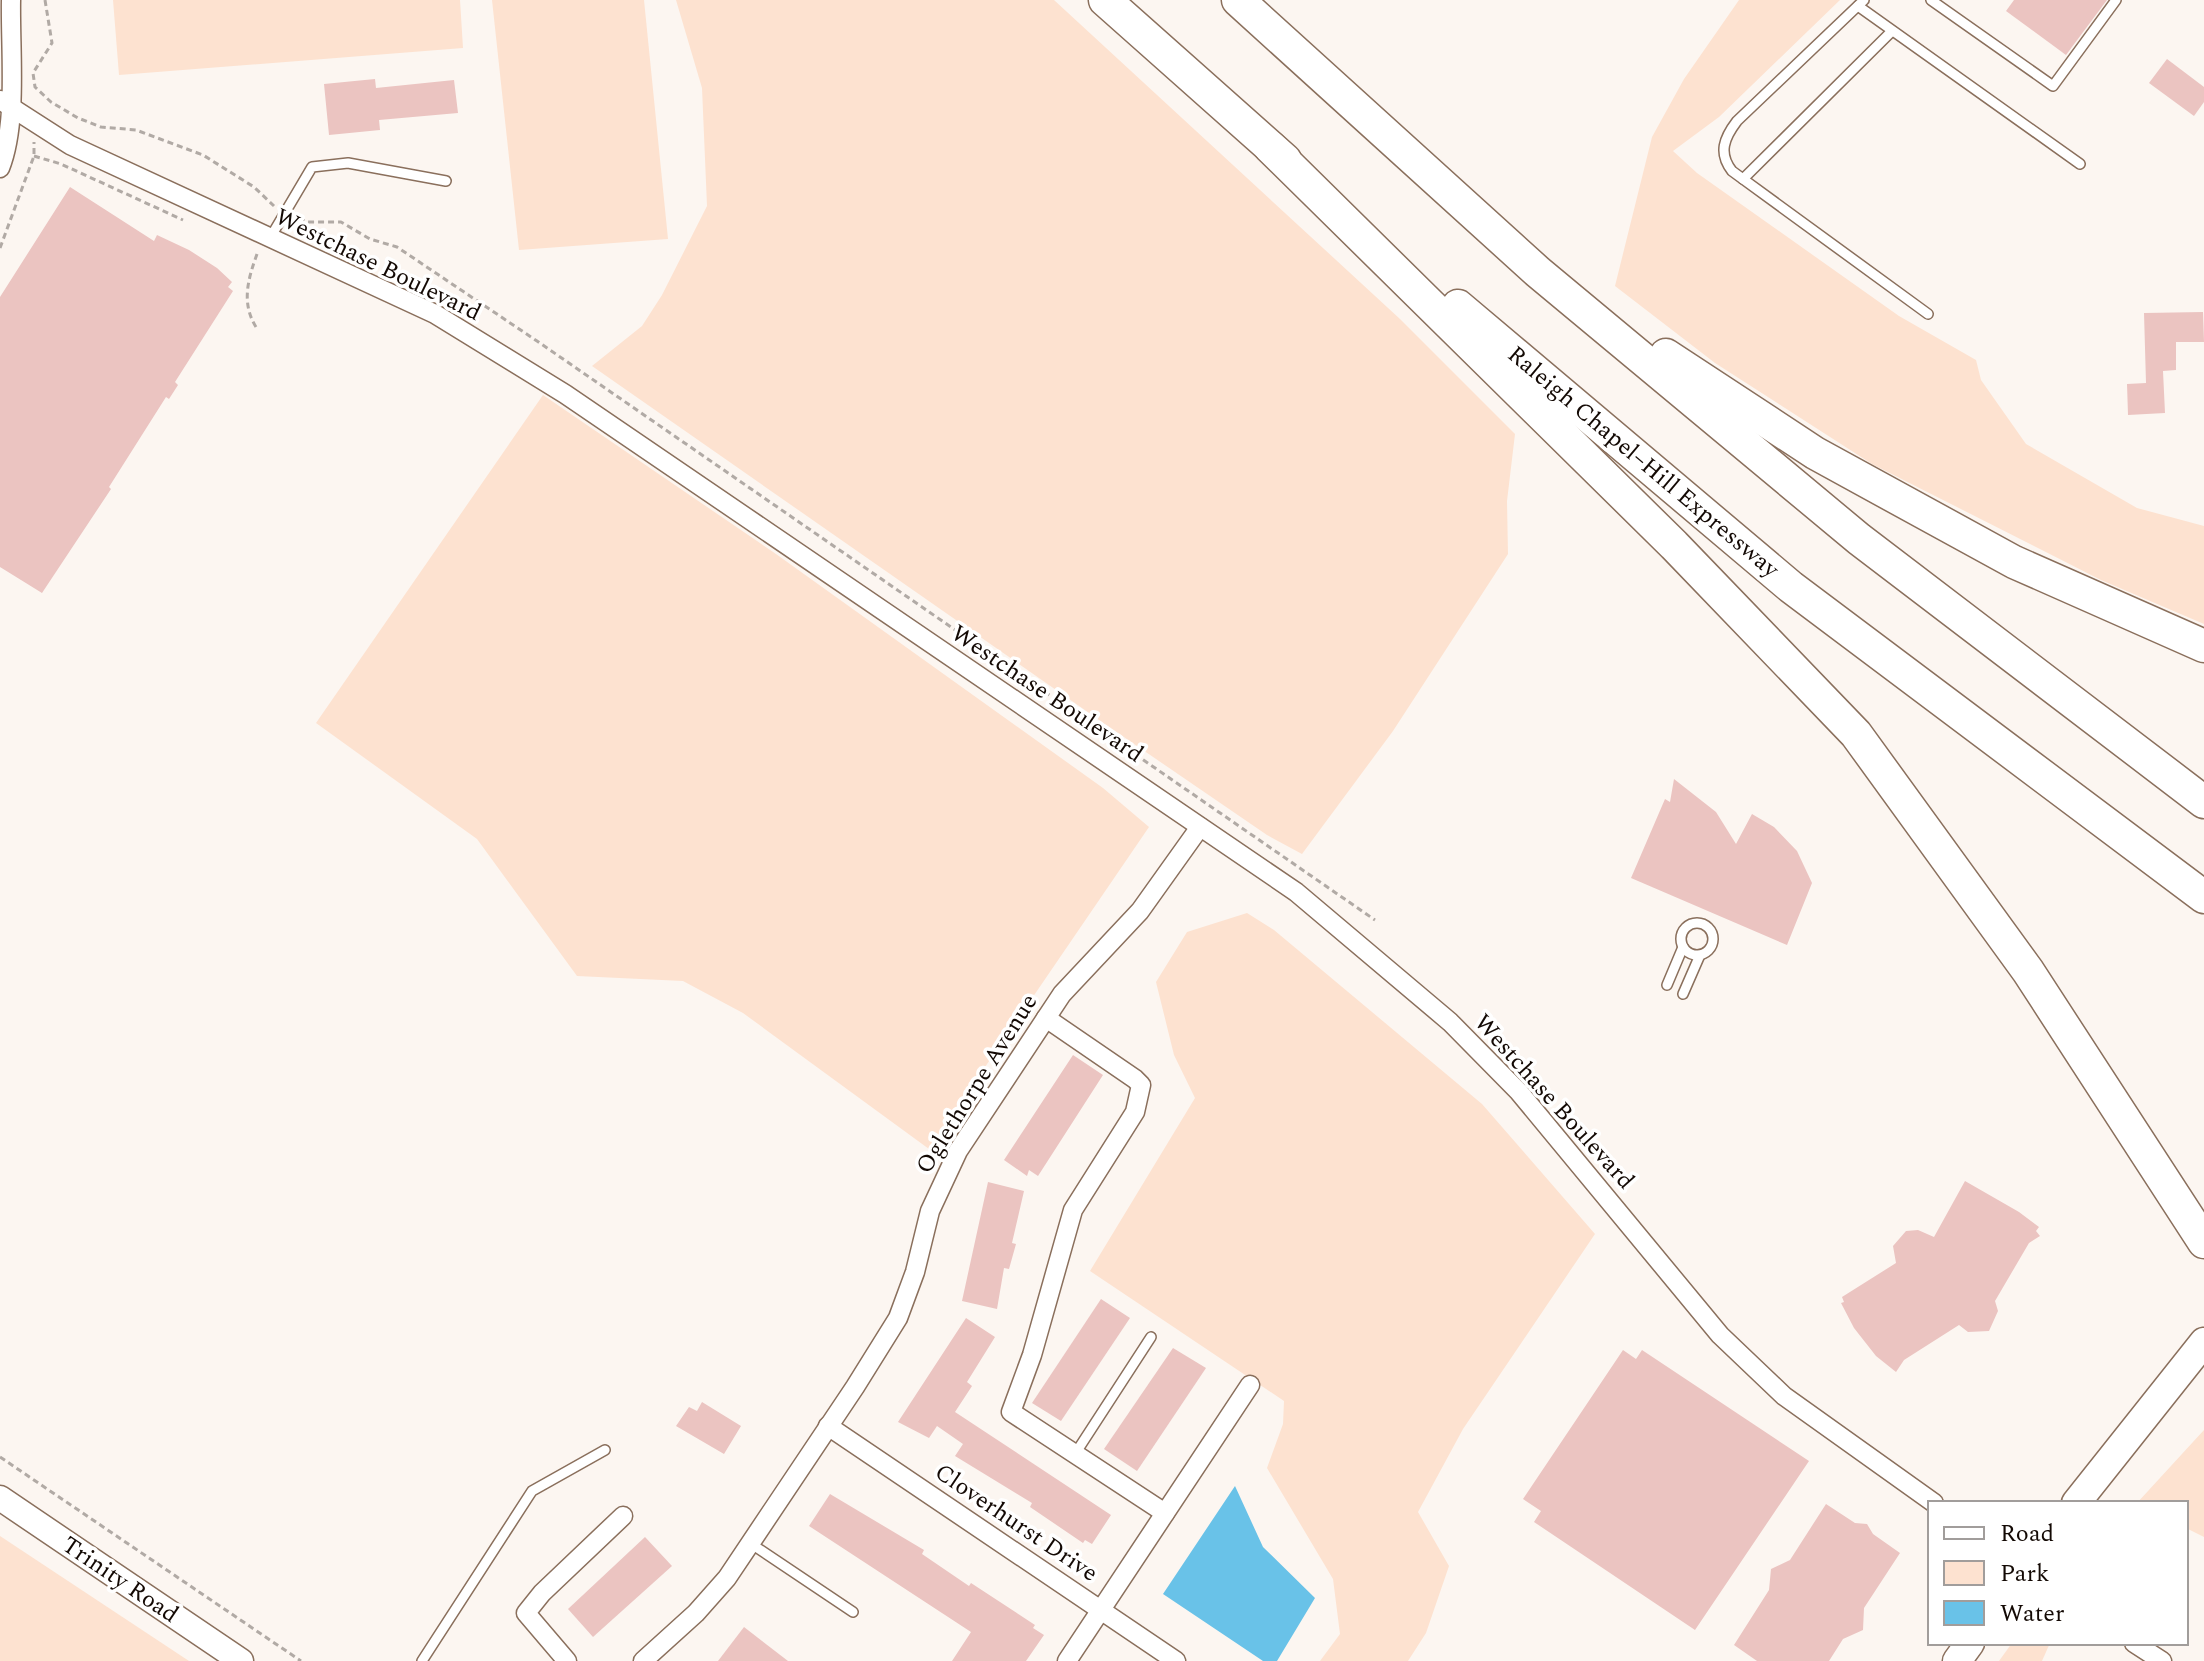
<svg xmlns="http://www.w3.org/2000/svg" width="2204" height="1661" viewBox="0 0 2204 1661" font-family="Spectral,serif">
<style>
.green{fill:#fde2d0}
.water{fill:#69c2e8}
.building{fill:#ebc4c1}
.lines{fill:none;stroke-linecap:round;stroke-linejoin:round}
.service-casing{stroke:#8a6f5c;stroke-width:12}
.minor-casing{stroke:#8a6f5c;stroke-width:21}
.secondary-casing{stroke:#8a6f5c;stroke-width:27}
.primary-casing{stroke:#8a6f5c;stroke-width:31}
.motorway-casing{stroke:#8a6f5c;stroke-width:35}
.path{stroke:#b1aaa5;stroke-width:3;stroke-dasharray:6 4;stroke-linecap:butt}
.service{stroke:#fff;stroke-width:9}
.minor{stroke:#fff;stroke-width:18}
.secondary{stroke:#fff;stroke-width:24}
.primary{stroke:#fff;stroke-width:28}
.motorway{stroke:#fff;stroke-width:32}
.labels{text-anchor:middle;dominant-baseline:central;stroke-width:7;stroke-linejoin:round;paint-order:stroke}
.street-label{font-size:24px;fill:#130904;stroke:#fff}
</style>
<rect width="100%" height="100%" fill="#fcf6f1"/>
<g class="green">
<path d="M 113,0 L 460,0 L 463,48 L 119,75 Z"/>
<path d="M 492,0 L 644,0 L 668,239 L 519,250 Z"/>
<path d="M 676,0 L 1054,0 L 1400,319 L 1515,434 L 1507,501 L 1508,554 L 1393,731 L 1302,854 L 1267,835 L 1102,722 L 592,366 L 642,326 L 662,295 L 707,206 L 702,88 Z"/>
<path d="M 1739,0 L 1840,0 L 1719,117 L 1673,151 L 1697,173 L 1899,316 L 1976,360 L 1981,380 L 2026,444 L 2137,508 L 2204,526 L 2204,624 L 2101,580 L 1872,464 L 1715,363 L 1615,286 L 1652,137 L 1684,79 Z"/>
<path d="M 543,395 L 776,554 L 1103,788 L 1149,827 L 929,1149 L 743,1013 L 683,981 L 577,976 L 477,839 L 316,723 Z"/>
<path d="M 1247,913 L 1274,930 L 1482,1104 L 1595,1234 L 1463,1429 L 1418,1512 L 1449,1566 L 1426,1633 L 1408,1661 L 1320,1661 L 1340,1634 L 1333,1579 L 1267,1468 L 1283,1424 L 1284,1401 L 1090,1271 L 1195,1098 L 1174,1055 L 1156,982 L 1187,932 Z"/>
<path d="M 2204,1430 L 2204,1537 L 2186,1528 L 2186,1503 L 2137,1503 Z"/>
<path d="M 0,1536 L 189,1661 L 0,1661 Z"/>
<path d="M 2012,1643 L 2050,1643 L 2042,1661 L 1999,1661 Z"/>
</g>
<path class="water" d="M 1235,1486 L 1263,1547 L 1315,1598 L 1277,1661 L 1263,1661 L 1163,1594 Z"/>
<g class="building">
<path d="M 2014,0 L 2107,0 L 2066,55 L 2006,11 Z"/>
<path d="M 2167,59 L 2204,87 L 2204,102 L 2194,116 L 2149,83 Z"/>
<path d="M 375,79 L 376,88 L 454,80 L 458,113 L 379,120 L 380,130 L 329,135 L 324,84 Z"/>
<path d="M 70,187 L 154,241 L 157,235 L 189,250 L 217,268 L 232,282 L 228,287 L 233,291 L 175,382 L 178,385 L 169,399 L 166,397 L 109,487 L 111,489 L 42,593 L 0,567 L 0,297 Z"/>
<path d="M 2203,312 L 2204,342 L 2176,342 L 2176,370 L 2163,371 L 2165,413 L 2128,415 L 2127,384 L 2146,383 L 2144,313 Z"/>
<path d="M 1674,779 L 1716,812 L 1736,844 L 1752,814 L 1774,827 L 1797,851 L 1812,883 L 1787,945 L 1631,878 L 1665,799 L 1670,802 Z"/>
<path d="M 1073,1055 L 1103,1075 L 1038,1176 L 1029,1170 L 1027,1176 L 1004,1160 Z"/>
<path d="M 1965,1181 L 2019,1212 L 2039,1227 L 2036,1231 L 2040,1236 L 2029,1243 L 1995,1301 L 1998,1311 L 1989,1331 L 1968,1332 L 1959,1325 L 1904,1360 L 1896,1372 L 1876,1356 L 1854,1328 L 1841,1303 L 1844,1302 L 1842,1297 L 1896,1263 L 1893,1246 L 1906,1231 L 1918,1230 L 1934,1237 Z"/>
<path d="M 988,1182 L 1024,1191 L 1012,1243 L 1016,1244 L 1009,1269 L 1004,1268 L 997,1309 L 962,1301 Z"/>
<path d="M 1101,1299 L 1130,1318 L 1061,1421 L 1032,1403 Z"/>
<path d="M 966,1318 L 995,1337 L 967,1382 L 972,1386 L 955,1412 L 1111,1515 L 1092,1544 L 1085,1540 L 1083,1543 L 1030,1507 L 1032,1503 L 955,1456 L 963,1444 L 937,1426 L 929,1438 L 898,1422 Z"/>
<path d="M 1173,1348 L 1206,1368 L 1137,1471 L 1104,1449 Z"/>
<path d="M 1623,1350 L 1636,1359 L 1642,1350 L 1809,1461 L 1695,1630 L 1534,1522 L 1541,1511 L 1523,1499 Z"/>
<path d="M 702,1402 L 741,1426 L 724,1454 L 676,1426 L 689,1407 L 697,1411 Z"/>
<path d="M 830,1494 L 924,1550 L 922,1554 L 969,1586 L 971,1583 L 1035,1625 L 1033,1628 L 1044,1635 L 1026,1661 L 952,1661 L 971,1632 L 809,1526 Z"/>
<path d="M 1826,1504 L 1855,1523 L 1867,1524 L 1873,1534 L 1900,1553 L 1864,1608 L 1863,1630 L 1843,1639 L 1829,1661 L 1757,1661 L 1734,1645 L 1769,1590 L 1771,1569 L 1790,1560 Z"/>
<path d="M 645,1537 L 672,1566 L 593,1637 L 568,1609 Z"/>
<path d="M 744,1627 L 788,1661 L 718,1661 Z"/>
</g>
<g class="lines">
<defs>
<g id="service">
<path d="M 1864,0 L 1737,121 C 1724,138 1718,153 1732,171 L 1928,314"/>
<path d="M 1931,0 L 2053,86 L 2116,0"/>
<path d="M 1858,6 L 2080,164"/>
<path d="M 1743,179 L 1892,31"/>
<path d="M 270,238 L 312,167 L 348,163 L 446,181"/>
<circle cx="1697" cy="939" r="16"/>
<path d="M 1667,985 L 1683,947"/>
<path d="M 1683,994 L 1700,955"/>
<path d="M 1075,1454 L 1151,1337"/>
<path d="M 750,1543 L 853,1612"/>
<path d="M 422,1661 L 532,1491 L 605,1450"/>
</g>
<g id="minor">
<path d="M 0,100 L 70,145 L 435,314 L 565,394 L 1296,892 L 1450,1022 L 1519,1092 L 1720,1335 L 1784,1396 L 1934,1503"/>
<path d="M 0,168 C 18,123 10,50 11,0"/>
<path d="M 1046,1018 L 1135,1079 L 1141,1085 L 1135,1112 L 1073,1210 L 1032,1355 L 1011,1412 L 1165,1513"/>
<path d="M 828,1426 L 1176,1661"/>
<path d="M 2134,1643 L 2162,1661"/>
<path d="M 567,1661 L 526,1613 L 542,1593 L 623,1516"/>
<path d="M 643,1661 L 696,1613 L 727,1578 L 855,1387 L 898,1318 L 915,1272 L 930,1211 L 958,1151 L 1062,994 L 1140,911 L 1200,827"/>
<path d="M 1067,1661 L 1250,1385"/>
</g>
<path id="secondary" d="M 0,1498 L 241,1661"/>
<g id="primary">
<path d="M 2076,1503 L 2204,1342"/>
<path d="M 1957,1661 L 1970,1643"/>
</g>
<g id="motorway">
<path d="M 1105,0 L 1285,160"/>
<path d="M 1238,0 L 1538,272 L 1859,539 L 2204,802"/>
<path d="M 1270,147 L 1674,545 L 1856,734 L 2028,971 L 2204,1242"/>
<path d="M 1458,306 L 1791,587 L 2204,897"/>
<path d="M 1666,355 L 1815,453 L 2014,562 L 2204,646"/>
</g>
</defs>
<use href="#service" class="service-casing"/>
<use href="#minor" class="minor-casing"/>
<use href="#secondary" class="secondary-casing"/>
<use href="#primary" class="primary-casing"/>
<use href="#motorway" class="motorway-casing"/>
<g class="path">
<path d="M 45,0 L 52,43 L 33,73 L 35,87 L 51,102 L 78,118 L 101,127 L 136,130 L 203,155 L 254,187 L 274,206"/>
<path d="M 34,156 L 61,164 L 183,220"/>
<path d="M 299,218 L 307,222 L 341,222 L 370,239 L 397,247 L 537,341 L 1375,920"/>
<path d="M 0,248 L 34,156 L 34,142"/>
<path d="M 256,327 C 241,303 248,279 257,254"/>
<path d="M 0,1457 L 301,1661"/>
</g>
<use href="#service" class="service"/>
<use href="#minor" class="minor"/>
<use href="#secondary" class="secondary"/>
<use href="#primary" class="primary"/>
<use href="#motorway" class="motorway"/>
</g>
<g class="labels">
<g class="street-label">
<text transform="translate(378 265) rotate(26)">Westchase Boulevard</text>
<text transform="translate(1643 462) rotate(40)">Raleigh Chapel–Hill Expressway</text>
<text transform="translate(1047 694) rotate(34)">Westchase Boulevard</text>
<text transform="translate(977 1084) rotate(-58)">Oglethorpe Avenue</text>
<text transform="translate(1554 1102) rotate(48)">Westchase Boulevard</text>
<text transform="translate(1016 1523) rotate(34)">Cloverhurst Drive</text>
<text transform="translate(120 1580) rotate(34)">Trinity Road</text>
</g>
</g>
<rect x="1928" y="1501" width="260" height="144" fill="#ffffff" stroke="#a19d9b" stroke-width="2"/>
<rect x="1944" y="1527" width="40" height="12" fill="#ffffff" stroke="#a19d9b" stroke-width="2"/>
<text x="2000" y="1541" font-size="24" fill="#130904">Road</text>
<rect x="1944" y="1561" width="40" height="24" fill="#fde2d0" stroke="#a19d9b" stroke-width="2"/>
<text x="2000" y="1581" font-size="24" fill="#130904">Park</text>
<rect x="1944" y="1601" width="40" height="24" fill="#69c2e8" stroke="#a19d9b" stroke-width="2"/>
<text x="2000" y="1621" font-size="24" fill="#130904">Water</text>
</svg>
